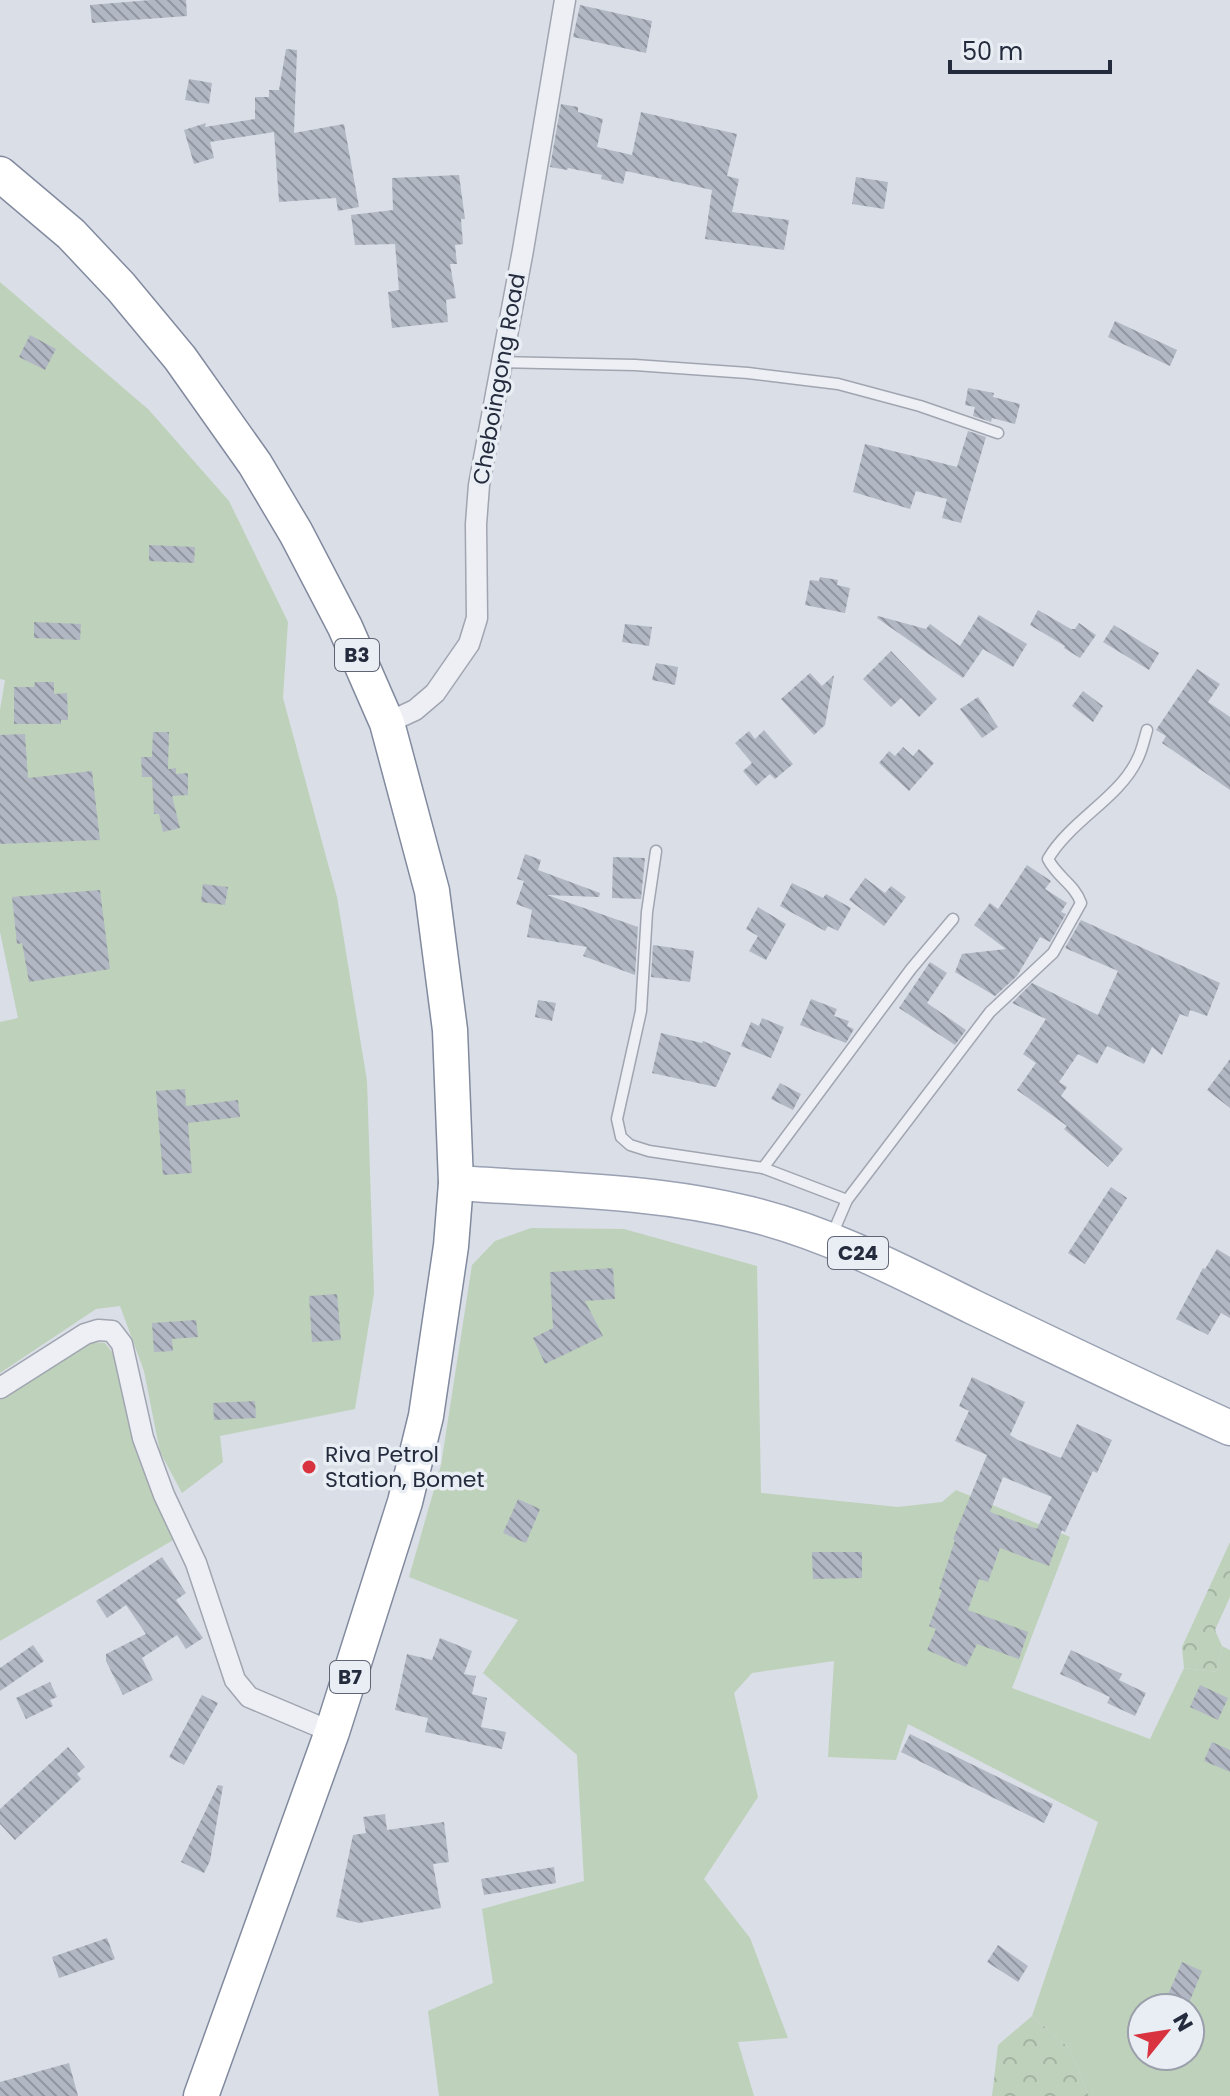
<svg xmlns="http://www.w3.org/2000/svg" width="1230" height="2096" viewBox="0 0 1230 2096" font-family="Poppins,sans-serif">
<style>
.grass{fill:#bed1bb;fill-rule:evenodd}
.forest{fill:url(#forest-crowns)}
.building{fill:url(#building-back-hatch);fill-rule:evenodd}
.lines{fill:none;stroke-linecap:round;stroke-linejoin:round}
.service-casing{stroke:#a0a5b0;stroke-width:13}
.minor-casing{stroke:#a0a5b0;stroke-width:23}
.primary-casing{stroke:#99a1b3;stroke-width:37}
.trunk-casing{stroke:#818a9e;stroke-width:37}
.service{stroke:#edeff5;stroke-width:10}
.minor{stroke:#edeff5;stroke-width:20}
.primary{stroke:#fff;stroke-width:34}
.trunk{stroke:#fff;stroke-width:34}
.poi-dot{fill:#d8333e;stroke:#e9edf4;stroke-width:3}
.labels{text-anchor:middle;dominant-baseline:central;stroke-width:7;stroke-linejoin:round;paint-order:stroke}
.shield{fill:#e9edf4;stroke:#5f6574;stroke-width:2}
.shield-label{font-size:20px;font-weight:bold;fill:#242b3d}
.street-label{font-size:22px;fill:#242b3d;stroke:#e9edf4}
.poi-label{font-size:22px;fill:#242b3d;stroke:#e9edf4;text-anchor:start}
</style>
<defs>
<pattern id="forest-crowns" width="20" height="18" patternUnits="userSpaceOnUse" patternTransform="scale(2)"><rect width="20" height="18" fill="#bed1bb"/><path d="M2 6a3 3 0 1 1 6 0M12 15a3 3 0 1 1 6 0" fill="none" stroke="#a3b4a2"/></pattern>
<pattern id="building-back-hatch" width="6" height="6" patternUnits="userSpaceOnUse" patternTransform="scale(2)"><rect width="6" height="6" fill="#b1b7c3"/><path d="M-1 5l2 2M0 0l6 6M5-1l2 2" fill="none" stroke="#9095a0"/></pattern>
</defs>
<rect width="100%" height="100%" fill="#dadee6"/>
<g class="grass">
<path d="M 0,282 L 149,410 L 229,501 L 288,622 L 283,698 L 337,897 L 367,1081 L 374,1293 L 355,1409 L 220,1436 L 223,1462 L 182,1493 L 160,1452 L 144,1371 L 120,1306 L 96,1309 L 0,1373 L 0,1022 L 18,1018 L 0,932 L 0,710 L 5,680 L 0,679 Z"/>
<path d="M 531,1228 L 624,1229 L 757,1266 L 761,1493 L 898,1507 L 942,1502 L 956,1490 L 1070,1537 L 1012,1688 L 1150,1739 L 1184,1668 L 1217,1672 L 1222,1646 L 1230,1650 L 1230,2096 L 1089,2096 L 1070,2049 L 1032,2016 L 1098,1822 L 908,1724 L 896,1760 L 828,1757 L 834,1661 L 752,1673 L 734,1693 L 758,1797 L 704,1879 L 750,1938 L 788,2038 L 738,2042 L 754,2096 L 439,2096 L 428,2011 L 493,1983 L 482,1909 L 584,1881 L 577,1755 L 483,1673 L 518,1620 L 409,1577 L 441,1465 L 472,1265 L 495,1241 ZM 1142,2008 L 1190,2008 L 1190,2056 L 1142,2056 Z"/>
<path d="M 93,1342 L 105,1343 L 115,1356 L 135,1445 L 175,1539 L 0,1641 L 0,1400 Z"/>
</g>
<g class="forest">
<path d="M 1230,1542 L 1230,1597 L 1215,1630 L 1222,1646 L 1217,1672 L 1184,1668 L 1182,1647 Z"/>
<path d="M 1032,2016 L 1070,2049 L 1089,2096 L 992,2096 L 998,2045 Z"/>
</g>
<g class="building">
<path d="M 151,0 L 186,0 L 187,16 L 92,23 L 90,5 Z"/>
<path d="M 580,5 L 652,21 L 646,53 L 573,37 Z"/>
<path d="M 286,49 L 297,50 L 294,133 L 344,124 L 359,207 L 338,211 L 336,198 L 279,202 L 274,132 L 210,142 L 214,158 L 194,164 L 184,130 L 206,123 L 205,127 L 255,119 L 255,97 L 269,97 L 269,90 L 279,90 Z"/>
<path d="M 189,79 L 212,83 L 209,104 L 185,100 Z"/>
<path d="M 561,104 L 578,107 L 578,112 L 603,119 L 597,147 L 632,155 L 641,112 L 737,134 L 727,176 L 739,179 L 732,212 L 789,220 L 784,250 L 705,239 L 712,190 L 626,171 L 623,184 L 601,179 L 602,175 L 568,168 L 567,170 L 550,167 Z"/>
<path d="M 459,175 L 465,219 L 461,219 L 463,244 L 455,245 L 457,264 L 450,264 L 456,298 L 446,300 L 448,322 L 392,328 L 388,292 L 399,290 L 395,244 L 355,245 L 351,215 L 393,210 L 392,178 Z"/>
<path d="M 856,177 L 888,182 L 884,209 L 852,204 Z"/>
<path d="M 1115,321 L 1177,350 L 1170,366 L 1108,337 Z"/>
<path d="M 30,335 L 56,349 L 45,370 L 19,357 Z"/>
<path d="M 968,388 L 994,393 L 993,397 L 1020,404 L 1015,424 L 992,418 L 991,422 L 973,416 L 975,407 L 965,405 Z"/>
<path d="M 968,431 L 986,437 L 961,523 L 942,518 L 947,499 L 916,491 L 910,509 L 853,492 L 865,444 L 957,467 Z"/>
<path d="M 149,545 L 195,547 L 194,563 L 149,561 Z"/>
<path d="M 820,577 L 838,580 L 837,585 L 850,588 L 845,613 L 805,605 L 810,580 L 819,581 Z"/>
<path d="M 1038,610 L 1071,629 L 1075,629 L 1079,623 L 1096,635 L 1080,658 L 1064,648 L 1065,646 L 1030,625 Z"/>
<path d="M 979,615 L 1027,644 L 1013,667 L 983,649 L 963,678 L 877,618 L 878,616 L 926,629 L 930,624 L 960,646 Z"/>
<path d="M 34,622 L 81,624 L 80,640 L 34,638 Z"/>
<path d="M 625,624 L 652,627 L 649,646 L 622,642 Z"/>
<path d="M 1114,625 L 1159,653 L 1149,670 L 1103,642 Z"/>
<path d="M 891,651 L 937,699 L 919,717 L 901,698 L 891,707 L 863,679 Z"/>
<path d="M 656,663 L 678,667 L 675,685 L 652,680 Z"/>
<path d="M 1197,669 L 1220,684 L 1208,702 L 1230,717 L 1230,790 L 1162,743 L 1166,736 L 1156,730 Z"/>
<path d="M 810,673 L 822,686 L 834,675 L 825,725 L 814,735 L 781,699 Z"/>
<path d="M 35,682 L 54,682 L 54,694 L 67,693 L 68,720 L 61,720 L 61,724 L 14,724 L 14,687 L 34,687 Z"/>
<path d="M 1083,691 L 1103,706 L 1093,722 L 1072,706 Z"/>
<path d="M 978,697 L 998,727 L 982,738 L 960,709 Z"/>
<path d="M 764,730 L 793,764 L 775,779 L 770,774 L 756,786 L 743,771 L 752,763 L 735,743 L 749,731 L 755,739 Z"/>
<path d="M 153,732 L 169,732 L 168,769 L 176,768 L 176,774 L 188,773 L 188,795 L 172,796 L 180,828 L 163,832 L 159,814 L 154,814 L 152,777 L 142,777 L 141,757 L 152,757 Z"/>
<path d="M 25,734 L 28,778 L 92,771 L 100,840 L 0,844 L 0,735 Z"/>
<path d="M 903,747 L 913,756 L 919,749 L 934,763 L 909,791 L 879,763 L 889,751 L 895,756 Z"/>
<path d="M 525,854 L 541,860 L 538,870 L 600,893 L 599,897 L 547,895 L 638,927 L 635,975 L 583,956 L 587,947 L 527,937 L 532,910 L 516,904 L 524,881 L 517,879 Z"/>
<path d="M 613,857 L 645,858 L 641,899 L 612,898 Z"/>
<path d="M 1027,865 L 1051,881 L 1045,889 L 1067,903 L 1061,912 L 1066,914 L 1050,942 L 1040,937 L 1017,976 L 995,996 L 955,972 L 962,954 L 1006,949 L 974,925 L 990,903 L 998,909 Z"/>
<path d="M 865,878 L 885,893 L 891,886 L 906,897 L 884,926 L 849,900 Z"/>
<path d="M 792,883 L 823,898 L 826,894 L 851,908 L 838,931 L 828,926 L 825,931 L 780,906 Z"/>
<path d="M 203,884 L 228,887 L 225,905 L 201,902 Z"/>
<path d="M 100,890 L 110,969 L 29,982 L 22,943 L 17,944 L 12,897 Z"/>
<path d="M 758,907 L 786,924 L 766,960 L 749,951 L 758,936 L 746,929 Z"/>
<path d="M 1081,920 L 1220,983 L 1207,1016 L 1190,1010 L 1188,1017 L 1180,1014 L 1162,1055 L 1152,1047 L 1144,1064 L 1107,1046 L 1097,1064 L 1078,1054 L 1059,1082 L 1067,1087 L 1061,1096 L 1123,1149 L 1108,1167 L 1064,1129 L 1067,1126 L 1017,1090 L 1036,1063 L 1023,1054 L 1046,1019 L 1012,1003 L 1032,983 L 1098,1015 L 1118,971 L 1065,948 Z"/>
<path d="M 653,945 L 694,951 L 690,982 L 651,977 Z"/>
<path d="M 930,962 L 947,973 L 927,1003 L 966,1030 L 955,1045 L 899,1008 Z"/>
<path d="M 811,999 L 837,1009 L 834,1016 L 849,1021 L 847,1026 L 854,1029 L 846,1043 L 800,1025 Z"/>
<path d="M 538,1000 L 556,1003 L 552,1021 L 535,1017 Z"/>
<path d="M 762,1018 L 784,1027 L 771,1058 L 741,1046 L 751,1022 L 759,1026 Z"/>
<path d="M 661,1033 L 702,1043 L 703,1041 L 731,1053 L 716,1087 L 652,1073 Z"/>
<path d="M 1230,1059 L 1230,1108 L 1207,1090 Z"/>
<path d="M 780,1083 L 801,1094 L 793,1110 L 771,1099 Z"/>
<path d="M 185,1089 L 186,1106 L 238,1100 L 240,1117 L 188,1123 L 192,1173 L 163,1175 L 156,1091 Z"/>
<path d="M 1111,1187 L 1127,1198 L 1085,1264 L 1068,1253 Z"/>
<path d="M 1217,1249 L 1230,1257 L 1230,1318 L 1221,1313 L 1208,1335 L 1176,1319 L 1203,1268 L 1205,1269 Z"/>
<path d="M 613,1268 L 615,1299 L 585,1301 L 603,1336 L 545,1364 L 533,1338 L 553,1328 L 550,1272 Z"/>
<path d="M 337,1294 L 341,1340 L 312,1342 L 309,1296 Z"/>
<path d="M 196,1320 L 198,1337 L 172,1339 L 173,1351 L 154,1352 L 152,1323 Z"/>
<path d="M 972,1377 L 1025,1402 L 1010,1435 L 1018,1440 L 1061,1458 L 1077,1424 L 1112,1440 L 1097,1473 L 1093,1471 L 1065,1532 L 1062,1530 L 1049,1566 L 1000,1548 L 988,1582 L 979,1579 L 968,1610 L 1028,1632 L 1019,1659 L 977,1644 L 966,1667 L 927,1650 L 936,1629 L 929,1626 L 942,1590 L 939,1589 L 955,1540 L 953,1539 L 987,1455 L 955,1441 L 969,1411 L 959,1406 ZM 1003,1477 L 1052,1497 L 1037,1529 L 990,1512 Z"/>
<path d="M 255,1401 L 256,1418 L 214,1420 L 213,1403 Z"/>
<path d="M 518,1499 L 540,1509 L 526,1543 L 503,1533 Z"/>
<path d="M 812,1552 L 862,1552 L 862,1578 L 813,1579 Z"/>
<path d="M 162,1557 L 186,1593 L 176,1600 L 203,1638 L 186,1649 L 177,1635 L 142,1658 L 153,1680 L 123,1695 L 106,1661 L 106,1654 L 146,1634 L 126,1605 L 107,1618 L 96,1601 Z"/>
<path d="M 440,1638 L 472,1651 L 464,1674 L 476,1676 L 472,1694 L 487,1698 L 481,1727 L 506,1732 L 502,1749 L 425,1732 L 428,1718 L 395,1710 L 407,1654 L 432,1660 Z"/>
<path d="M 33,1645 L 44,1661 L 0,1691 L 0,1668 Z"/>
<path d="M 1071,1650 L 1122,1674 L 1119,1680 L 1146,1693 L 1135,1716 L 1107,1703 L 1110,1697 L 1060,1674 Z"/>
<path d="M 50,1682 L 57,1697 L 50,1700 L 53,1706 L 26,1719 L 16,1698 Z"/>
<path d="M 1200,1685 L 1228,1698 L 1218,1720 L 1190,1707 Z"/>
<path d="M 202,1695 L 218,1703 L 184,1765 L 169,1757 Z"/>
<path d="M 910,1734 L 1053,1804 L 1044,1823 L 901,1752 Z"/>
<path d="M 1212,1742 L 1230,1750 L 1230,1772 L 1204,1761 Z"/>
<path d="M 68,1747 L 85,1767 L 77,1774 L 81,1779 L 15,1840 L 0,1824 L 0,1809 Z"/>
<path d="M 218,1785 L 223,1786 L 210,1861 L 204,1873 L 181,1862 Z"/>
<path d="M 385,1814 L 387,1830 L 444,1822 L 449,1862 L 433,1864 L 441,1908 L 359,1923 L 336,1917 L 353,1835 L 366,1833 L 363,1817 Z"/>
<path d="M 554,1867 L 556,1883 L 484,1895 L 481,1879 Z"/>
<path d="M 107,1938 L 115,1959 L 59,1978 L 52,1957 Z"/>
<path d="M 998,1945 L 1028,1966 L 1018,1982 L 987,1962 Z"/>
<path d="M 1182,1962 L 1202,1971 L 1187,2008 L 1173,2008 L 1164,2004 Z"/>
<path d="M 69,2063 L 78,2096 L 0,2096 L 0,2082 Z"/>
</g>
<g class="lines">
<defs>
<g id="service">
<path d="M 501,362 L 635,365 L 748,373 L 838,384 L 920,406 L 998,433"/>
<path d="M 656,851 L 647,912 L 641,1011 L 617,1119 L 621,1137 L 630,1145 L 649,1151 L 763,1168 L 847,1200"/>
<path d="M 763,1168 L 911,969 L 953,919"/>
<path d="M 832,1235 L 847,1200 L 990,1012 L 1053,953 L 1081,903 C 1075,885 1057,877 1048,859 C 1070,821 1119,798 1137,760 C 1142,751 1144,740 1147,730"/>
</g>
<g id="minor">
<path d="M 387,723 L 415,710 L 435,693 L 469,644 L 477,618 L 476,524 L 479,485 L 523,250 L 565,0"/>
<path d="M 0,1388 L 85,1334 L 98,1330 L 112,1331 L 122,1344 L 143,1438 L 164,1495 L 196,1563 L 235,1680 L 249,1697 L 332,1732"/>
</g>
<path id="primary" d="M 456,1183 C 556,1190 653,1190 750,1214 C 828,1233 902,1272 973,1307 C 1058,1348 1144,1389 1230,1428"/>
<path id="trunk" d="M 0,174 L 71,234 L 121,287 L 180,358 L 255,464 L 296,533 L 345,627 L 387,723 L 432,891 L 450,1030 L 456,1183 L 451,1246 L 426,1416 L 405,1502 L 332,1732 L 201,2096"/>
</defs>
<use href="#service" class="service-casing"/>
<use href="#minor" class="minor-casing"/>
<use href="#primary" class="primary-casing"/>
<use href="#trunk" class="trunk-casing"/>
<use href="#service" class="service"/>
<use href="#minor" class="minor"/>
<use href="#primary" class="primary"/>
<use href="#trunk" class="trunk"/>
</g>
<circle class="poi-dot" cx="309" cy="1467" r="8"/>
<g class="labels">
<g class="shield">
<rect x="335" y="639" width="44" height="32" rx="6"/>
<rect x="828" y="1237" width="60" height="32" rx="6"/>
<rect x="330" y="1661" width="40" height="32" rx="6"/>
</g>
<g class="shield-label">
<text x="357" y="655">B3</text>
<text x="858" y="1253">C24</text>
<text x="350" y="1677">B7</text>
</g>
<g class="street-label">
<text transform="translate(499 379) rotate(-80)">Cheboingong Road</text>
</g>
<g class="poi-label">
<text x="325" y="1454">Riva Petrol<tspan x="325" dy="25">Station, Bomet</tspan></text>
</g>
</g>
<g transform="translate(1166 2032) rotate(60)"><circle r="38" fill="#e9edf4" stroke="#9a9fab" stroke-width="2"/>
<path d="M0-6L14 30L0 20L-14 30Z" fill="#d8333e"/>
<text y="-12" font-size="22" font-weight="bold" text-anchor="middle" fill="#242b3d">N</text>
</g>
<path d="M950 60v12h160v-12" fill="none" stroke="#242b3d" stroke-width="4"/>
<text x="962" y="60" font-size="24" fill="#242b3d" stroke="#e9edf4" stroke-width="6" paint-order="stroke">50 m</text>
</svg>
